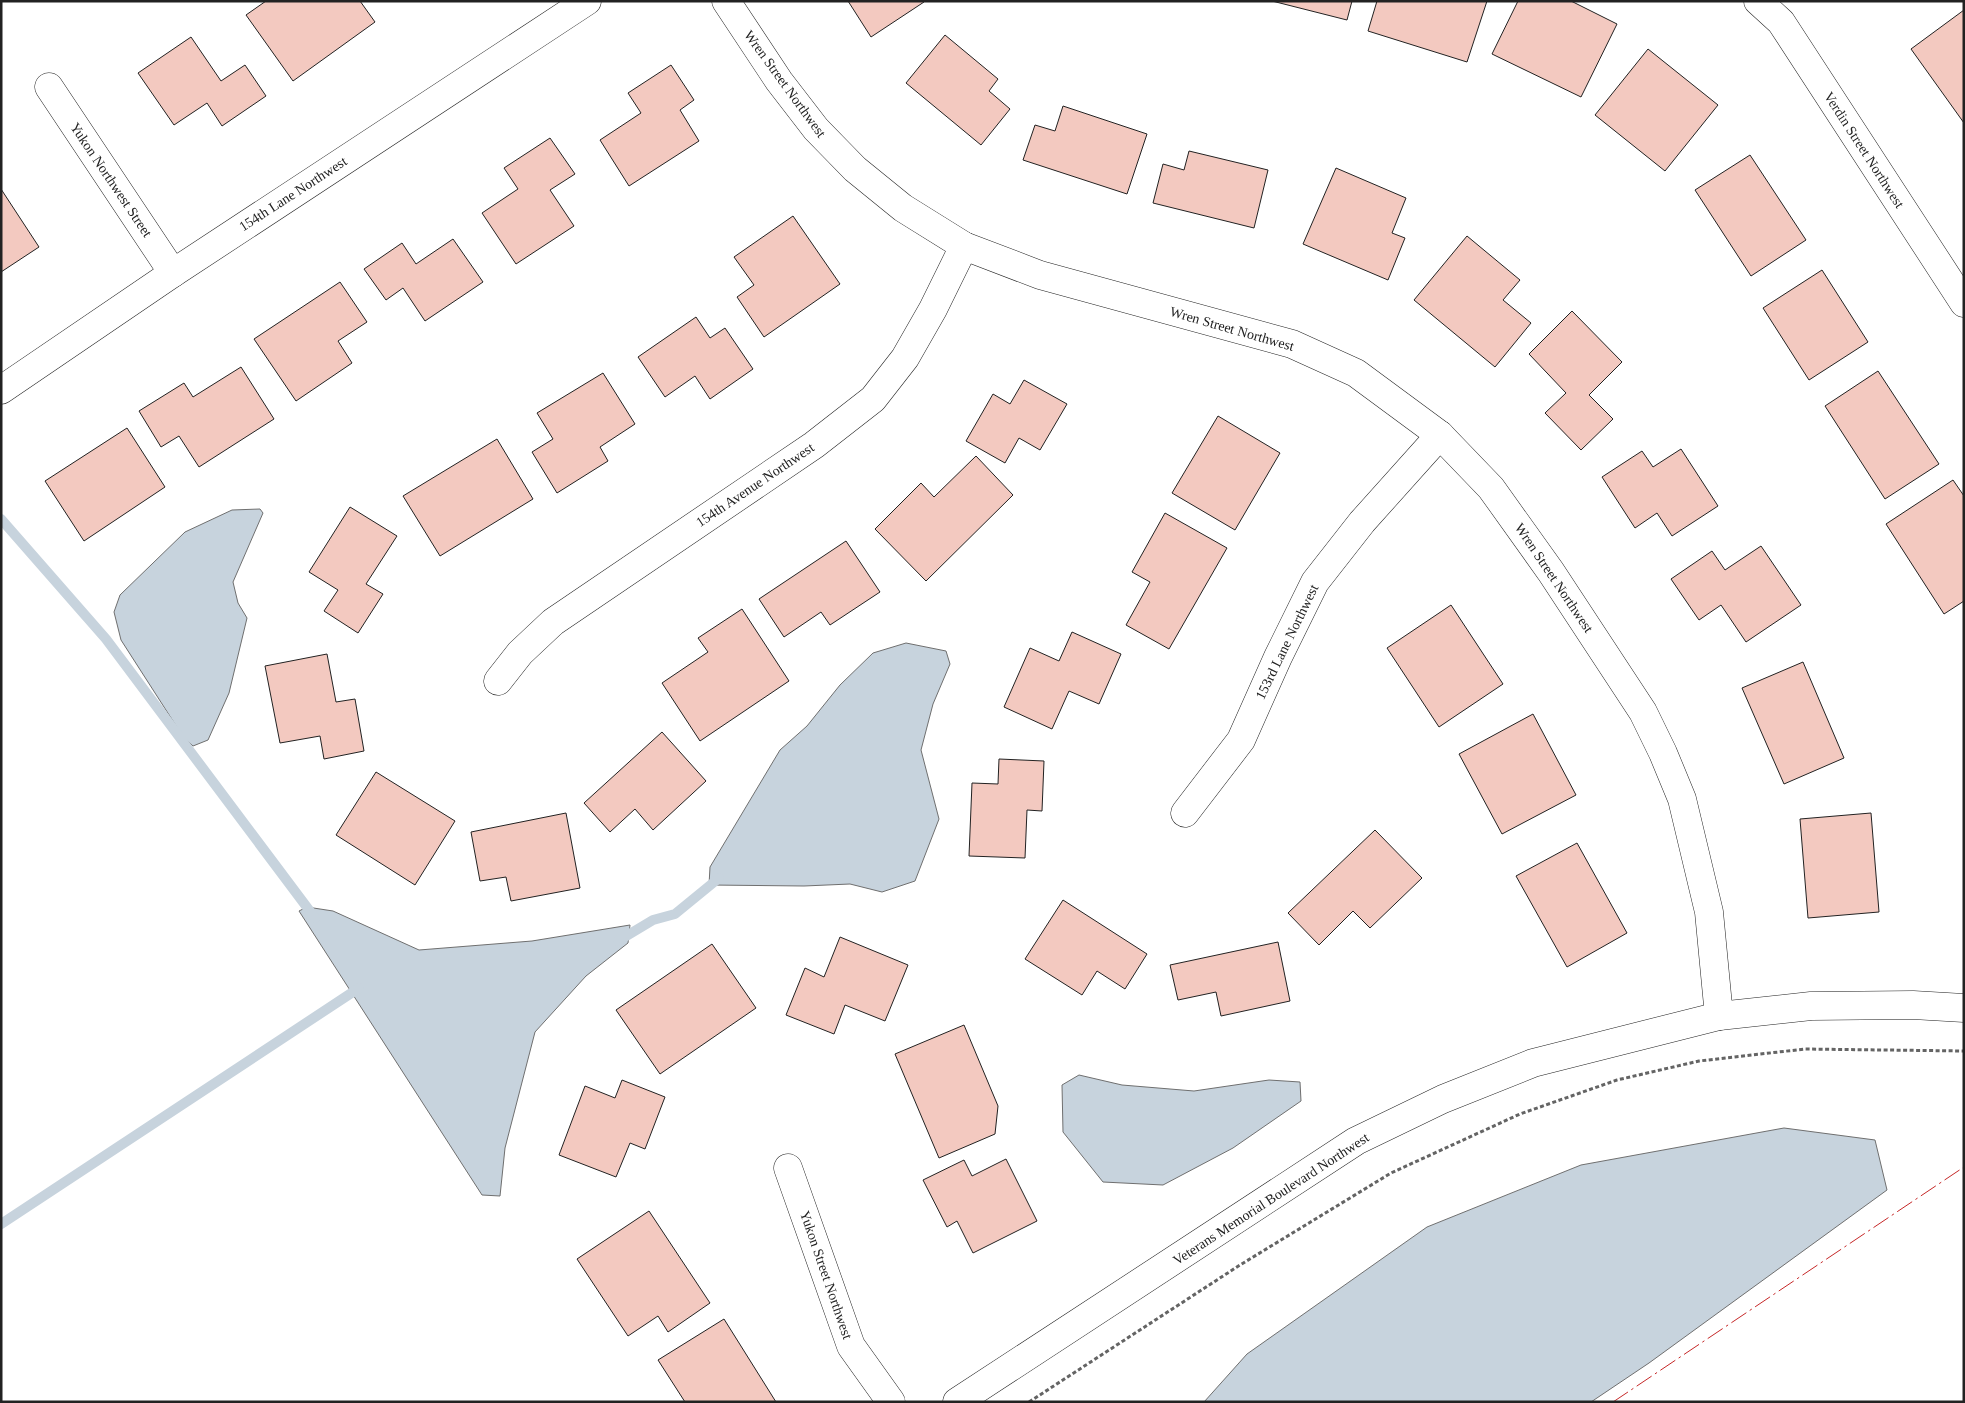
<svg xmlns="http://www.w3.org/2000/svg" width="1965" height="1403" viewBox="0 0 1965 1403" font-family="Georgia,serif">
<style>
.water{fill:#c7d3dd;stroke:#6f6f6f}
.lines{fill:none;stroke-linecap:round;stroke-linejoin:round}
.stream{stroke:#c7d3dd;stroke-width:10}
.building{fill:#f3c9c0;stroke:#222}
.street-casing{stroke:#222;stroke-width:29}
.path{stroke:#646464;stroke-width:3;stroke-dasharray:4 2.5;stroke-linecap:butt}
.street{stroke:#fff;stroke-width:28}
.power{stroke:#c62828;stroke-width:1;stroke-dasharray:18 4 2.5 4;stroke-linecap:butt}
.labels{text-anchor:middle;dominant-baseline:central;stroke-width:4;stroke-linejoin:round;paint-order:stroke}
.street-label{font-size:14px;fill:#222;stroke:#fff}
</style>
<rect width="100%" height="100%" fill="#fff"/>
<g class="water">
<path d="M 260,509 L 263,513 L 233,582 L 238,603 L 247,618 L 229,693 L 208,740 L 193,746 L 182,735 L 121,640 L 114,612 L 120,595 L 185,532 L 232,510 Z"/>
<path d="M 906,643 L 946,651 L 950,664 L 933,704 L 921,750 L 939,819 L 915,881 L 882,892 L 850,884 L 804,886 L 709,885 L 710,867 L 780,750 L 807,726 L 840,685 L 873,653 Z"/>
<path d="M 307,907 L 333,911 L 419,950 L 532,941 L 630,925 L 628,943 L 586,976 L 535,1032 L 505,1148 L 500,1196 L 482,1195 L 299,911 Z"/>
<path d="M 1079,1075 L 1122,1085 L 1194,1091 L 1269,1080 L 1300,1082 L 1301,1101 L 1233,1148 L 1163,1185 L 1103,1182 L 1063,1132 L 1062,1085 Z"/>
<path d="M 1784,1128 L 1875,1140 L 1887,1190 L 1649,1363 L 1591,1402 L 1204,1402 L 1247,1354 L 1427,1227 L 1581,1165 Z"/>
</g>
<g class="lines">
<g class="stream">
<path d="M 1,519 L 106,639 L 315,918"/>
<path d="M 618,941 L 653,920 L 675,914 L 719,878"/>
<path d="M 1,1224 L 359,988"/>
</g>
</g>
<g class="building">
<path d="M 266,1 L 360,1 L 375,22 L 293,81 L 246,15 Z"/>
<path d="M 848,1 L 923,1 L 924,2 L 871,37 Z"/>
<path d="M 1272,1 L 1352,1 L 1347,20 Z"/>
<path d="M 1377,1 L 1487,1 L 1467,62 L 1368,31 Z"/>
<path d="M 1518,1 L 1571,1 L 1617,24 L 1581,97 L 1492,54 Z"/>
<path d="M 1964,10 L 1964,123 L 1911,49 Z"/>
<path d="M 945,35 L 998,79 L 989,91 L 1010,109 L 981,145 L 906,83 Z"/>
<path d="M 191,37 L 221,81 L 245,65 L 266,96 L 222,126 L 207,103 L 174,125 L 138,73 Z"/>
<path d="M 1648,49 L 1718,105 L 1665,171 L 1595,115 Z"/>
<path d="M 671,65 L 694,100 L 680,110 L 699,141 L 629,186 L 600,140 L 641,113 L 628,93 Z"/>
<path d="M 1063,106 L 1147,134 L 1127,194 L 1023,160 L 1035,125 L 1055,131 Z"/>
<path d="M 550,138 L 575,174 L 550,190 L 574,226 L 516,264 L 482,213 L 518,189 L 504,168 Z"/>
<path d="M 1189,151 L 1268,170 L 1254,228 L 1153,203 L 1163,164 L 1184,170 Z"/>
<path d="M 1750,155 L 1806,240 L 1751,276 L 1695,190 Z"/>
<path d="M 1336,168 L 1406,198 L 1392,233 L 1405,238 L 1388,280 L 1303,244 Z"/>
<path d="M 1,189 L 39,247 L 1,272 Z"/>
<path d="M 793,216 L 840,284 L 764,337 L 737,297 L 754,285 L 734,257 Z"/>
<path d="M 1467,236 L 1520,280 L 1503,300 L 1531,323 L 1495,367 L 1414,300 Z"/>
<path d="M 453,239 L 483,282 L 425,321 L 403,288 L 386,300 L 364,269 L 402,243 L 416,264 Z"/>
<path d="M 1822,270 L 1868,342 L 1809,380 L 1763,308 Z"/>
<path d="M 340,282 L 367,322 L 338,341 L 352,363 L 296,401 L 254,339 Z"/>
<path d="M 1572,311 L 1622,362 L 1589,395 L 1613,419 L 1581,450 L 1545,413 L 1566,393 L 1529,354 Z"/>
<path d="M 696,317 L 710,338 L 725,328 L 753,369 L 710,399 L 695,376 L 665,397 L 638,357 Z"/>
<path d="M 241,367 L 274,419 L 199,467 L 179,436 L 161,447 L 139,411 L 184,383 L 193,397 Z"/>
<path d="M 1878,371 L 1939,464 L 1885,499 L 1825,406 Z"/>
<path d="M 603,373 L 635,424 L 600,447 L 608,461 L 557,493 L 532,452 L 553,439 L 537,413 Z"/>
<path d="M 1024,380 L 1067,404 L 1040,450 L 1019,438 L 1005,463 L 966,441 L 993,394 L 1010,404 Z"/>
<path d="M 1218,416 L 1280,453 L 1235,530 L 1172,493 Z"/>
<path d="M 127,428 L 165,487 L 84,541 L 45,481 Z"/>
<path d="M 497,439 L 533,499 L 440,556 L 403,496 Z"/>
<path d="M 1681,449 L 1718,506 L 1672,536 L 1657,513 L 1635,528 L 1602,477 L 1642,451 L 1653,467 Z"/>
<path d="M 976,456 L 1013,495 L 926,581 L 875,529 L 921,483 L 934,497 Z"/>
<path d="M 1953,480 L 1964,496 L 1964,601 L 1944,614 L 1886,524 Z"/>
<path d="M 350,507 L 397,536 L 366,584 L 383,594 L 358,633 L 324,611 L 338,590 L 309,572 Z"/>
<path d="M 1165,513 L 1227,548 L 1169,649 L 1126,625 L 1150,582 L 1132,572 Z"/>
<path d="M 846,541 L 880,592 L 830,625 L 821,612 L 784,637 L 759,599 Z"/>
<path d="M 1761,546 L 1801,605 L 1746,642 L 1721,605 L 1699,620 L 1671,579 L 1712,551 L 1725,570 Z"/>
<path d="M 1451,605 L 1503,684 L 1439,727 L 1387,648 Z"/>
<path d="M 742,609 L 789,681 L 700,741 L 662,683 L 708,652 L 698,638 Z"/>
<path d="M 1072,632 L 1121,654 L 1099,704 L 1069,691 L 1052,729 L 1004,707 L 1030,648 L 1059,661 Z"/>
<path d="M 327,654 L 336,702 L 355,699 L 364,751 L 324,759 L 320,736 L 280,743 L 265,666 Z"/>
<path d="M 1803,662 L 1844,758 L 1784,784 L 1742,688 Z"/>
<path d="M 1533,714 L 1576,795 L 1502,834 L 1459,754 Z"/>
<path d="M 662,732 L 706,781 L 653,830 L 635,809 L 610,832 L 584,803 Z"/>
<path d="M 999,759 L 1044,761 L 1042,811 L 1027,810 L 1025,858 L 969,856 L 972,783 L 998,784 Z"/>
<path d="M 376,772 L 455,821 L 415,885 L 336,835 Z"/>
<path d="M 566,813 L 580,888 L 511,901 L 506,877 L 480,881 L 471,832 Z"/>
<path d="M 1871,813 L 1879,912 L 1808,918 L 1800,819 Z"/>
<path d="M 1375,830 L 1422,878 L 1370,928 L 1353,911 L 1319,945 L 1288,913 Z"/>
<path d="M 1577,843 L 1627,933 L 1567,967 L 1516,876 Z"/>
<path d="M 1063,900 L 1147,954 L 1125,989 L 1097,971 L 1082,995 L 1025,959 Z"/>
<path d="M 840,937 L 908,965 L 885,1021 L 845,1005 L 834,1034 L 786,1015 L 805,968 L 824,977 Z"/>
<path d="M 1278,942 L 1290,1001 L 1221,1016 L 1216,992 L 1178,1000 L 1170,965 Z"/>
<path d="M 712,944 L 756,1008 L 660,1074 L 616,1010 Z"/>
<path d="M 964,1025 L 998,1106 L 995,1134 L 939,1158 L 895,1054 Z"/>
<path d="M 622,1080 L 665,1097 L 645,1149 L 630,1143 L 616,1177 L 559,1155 L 585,1086 L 615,1098 Z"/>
<path d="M 1006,1159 L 1037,1221 L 973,1253 L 957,1221 L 947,1227 L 923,1180 L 964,1160 L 972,1176 Z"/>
<path d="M 649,1211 L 710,1303 L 668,1332 L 658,1316 L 628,1336 L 577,1259 Z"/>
<path d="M 724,1319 L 776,1402 L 685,1402 L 658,1360 Z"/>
</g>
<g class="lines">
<defs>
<g id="street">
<path d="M 726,1 L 779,81 L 816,129 L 855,169 L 903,208 L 964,246 L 1040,275 L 1292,344 L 1356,373 L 1440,435 L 1491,488 L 1551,572 L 1643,712 L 1663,753 L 1682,799 L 1709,912 L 1719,1016"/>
<path d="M 1758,1 L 1781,22 L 1964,303"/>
<path d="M 49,87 L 173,273"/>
<path d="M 1,390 L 173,273 L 587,1"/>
<path d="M 498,681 L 520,653 L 553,622 L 814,445 L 873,399 L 905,358 L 933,309 L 964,246"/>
<path d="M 1185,813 L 1241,740 L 1278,657 L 1315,582 L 1362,522 L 1440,435"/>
<path d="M 788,1168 L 851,1346 L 891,1402"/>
<path d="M 957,1402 L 1356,1141 L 1443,1099 L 1533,1063 L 1719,1016 L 1811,1006 L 1913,1005 L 1964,1008"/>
</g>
</defs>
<use href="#street" class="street-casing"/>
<path class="path" d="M 1029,1402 L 1240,1265 L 1391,1173 L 1520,1114 L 1617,1080 L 1699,1061 L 1805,1049 L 1964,1051"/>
<use href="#street" class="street"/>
<path class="power" d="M 1613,1402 L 1964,1167"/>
</g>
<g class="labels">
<g class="street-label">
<text transform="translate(785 84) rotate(54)">Wren Street Northwest</text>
<text transform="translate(1864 150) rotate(57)">Verdin Street Northwest</text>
<text transform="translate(111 180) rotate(56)">Yukon Northwest Street</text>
<text transform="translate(293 194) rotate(-33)">154th Lane Northwest</text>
<text transform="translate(1232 329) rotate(16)">Wren Street Northwest</text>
<text transform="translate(755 485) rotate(-34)">154th Avenue Northwest</text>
<text transform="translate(1554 578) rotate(56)">Wren Street Northwest</text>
<text transform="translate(1287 642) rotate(-64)">153rd Lane Northwest</text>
<text transform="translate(1271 1199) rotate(-33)">Veterans Memorial Boulevard Northwest</text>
<text transform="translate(826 1275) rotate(71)">Yukon Street Northwest</text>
</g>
</g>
<rect width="1965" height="1403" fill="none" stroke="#222222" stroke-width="5"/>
</svg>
